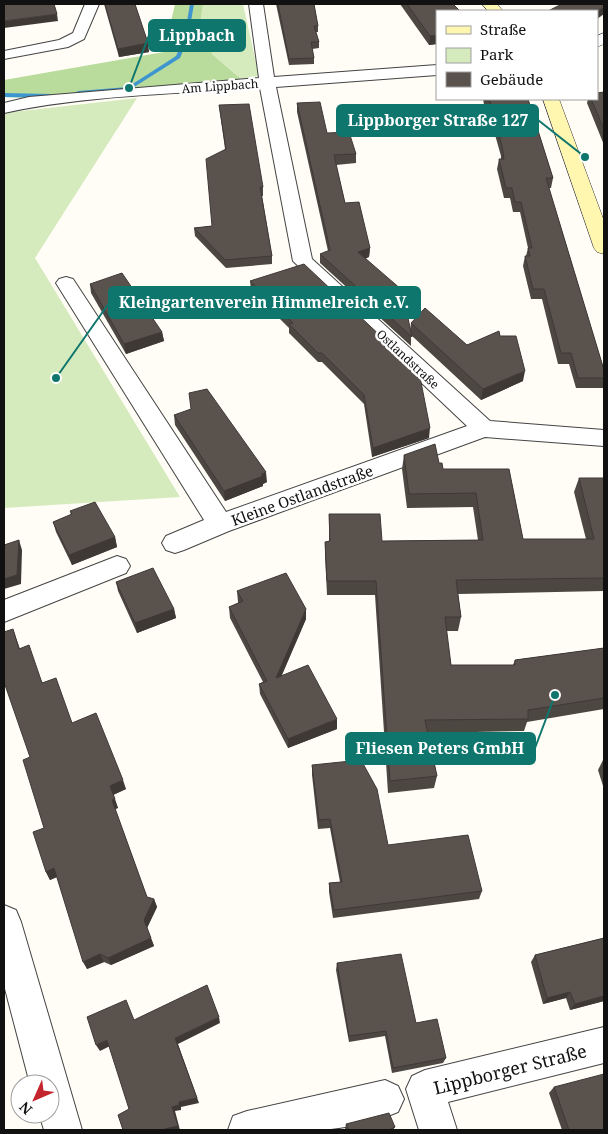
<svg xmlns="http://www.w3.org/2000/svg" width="608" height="1134" viewBox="0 0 608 1134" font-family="'Noto Serif',serif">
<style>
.green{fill:#d5ebbd}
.forest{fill:#b9dc9c}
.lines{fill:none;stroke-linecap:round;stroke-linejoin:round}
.stream{fill:#3f96cf;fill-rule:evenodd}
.minor-casing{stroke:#444;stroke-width:2}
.tertiary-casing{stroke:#444;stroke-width:1}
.secondary-casing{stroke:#333;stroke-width:1}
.minor{fill:#fff;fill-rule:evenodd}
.tertiary{fill:#fff;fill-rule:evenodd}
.secondary{fill:#fff6b0;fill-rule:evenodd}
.wall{fill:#4d4742}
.shaded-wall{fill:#3f3936}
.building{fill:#5a524d;stroke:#3f3936}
.labels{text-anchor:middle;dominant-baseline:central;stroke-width:5;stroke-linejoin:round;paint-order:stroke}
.far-street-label{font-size:12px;fill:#111;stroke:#fff}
.street-label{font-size:15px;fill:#111;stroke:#fff}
.near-street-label{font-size:18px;fill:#111;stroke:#fff}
.leader{fill:none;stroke:#0f766e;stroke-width:2}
.callout-dot{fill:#0f766e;stroke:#fff;stroke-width:2}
.callout{fill:#0f766e;stroke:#0f766e;stroke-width:2}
.callout-label{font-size:16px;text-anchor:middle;font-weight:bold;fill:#fff}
</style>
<rect width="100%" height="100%" fill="#fffdf5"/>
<g class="green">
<path d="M 203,4 L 243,4 L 259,76 L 241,79 L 213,55 L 200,27 Z"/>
<path d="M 137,98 L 35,258 L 180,497 L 4,508 L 4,113 Z"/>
</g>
<path class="forest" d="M 175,4 L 203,4 L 200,27 L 213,55 L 241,79 L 31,98 L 4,97 L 4,80 L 164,52 Z"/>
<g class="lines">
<g class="stream">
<path d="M 190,4 L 194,4 L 188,39 L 180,58 L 131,89 L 76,94 L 75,93 L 78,91 L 128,87 L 176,56 L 184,39 Z"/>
<path d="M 4,93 L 50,94 L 53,96 L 50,98 L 4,97 Z"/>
</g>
<defs>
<g id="minor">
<path d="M 85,4 L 99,4 L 84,39 L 68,47 L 4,59 L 4,51 L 59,40 L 73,33 Z"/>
<path d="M 249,4 L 263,4 L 274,77 L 437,65 L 437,75 L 276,87 L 312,259 L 490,421 L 604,430 L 604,446 L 485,437 L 229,531 L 184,550 L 175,553 L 166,550 L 162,543 L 166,536 L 204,520 L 56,283 L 59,279 L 66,277 L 73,279 L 226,512 L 467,426 L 293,261 L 260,88 C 175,94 87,95 4,113 L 4,103 L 29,97 L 259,78 Z"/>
<path d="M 117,556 L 126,559 L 130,566 L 126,573 L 4,622 L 4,600 Z"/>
<path d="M 4,905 L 16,910 L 21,922 L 82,1130 L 44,1130 L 39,1114 L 50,1114 L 50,1084 L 30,1084 L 4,985 Z"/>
<path d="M 604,1027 L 604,1063 L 448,1102 L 457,1130 L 419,1130 L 406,1089 L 412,1076 L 425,1070 Z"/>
<path d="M 385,1080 L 398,1086 L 404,1099 L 398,1112 C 346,1134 284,1134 228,1130 L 233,1116 L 247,1111 Z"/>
</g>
<path id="tertiary" d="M 604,33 L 604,44 L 597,47 L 597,36 Z"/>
<g id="secondary">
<path d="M 482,4 L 497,4 L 503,11 L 488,11 Z"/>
<path d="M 543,99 L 559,99 L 604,221 L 604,254 L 597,252 L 594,248 Z"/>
</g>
</defs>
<use href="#minor" class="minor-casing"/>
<use href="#tertiary" class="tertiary-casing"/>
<use href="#secondary" class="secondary-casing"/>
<use href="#minor" class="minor"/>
<use href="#tertiary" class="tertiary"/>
<use href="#secondary" class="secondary"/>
</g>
<g class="wall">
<path d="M 104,4 L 135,4 L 149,52 L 119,57 Z"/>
<path d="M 276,4 L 314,4 L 318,26 L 318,32 L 316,32 L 319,42 L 319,48 L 312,49 L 314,58 L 314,64 L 289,65 Z"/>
<path d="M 400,4 L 453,4 L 437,11 L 437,44 L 429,45 Z"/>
<path d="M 604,92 L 604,145 L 587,103 L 588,99 L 597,99 Z"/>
<path d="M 483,99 L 528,99 L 553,178 L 551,188 L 549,188 L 604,370 L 604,388 L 576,388 L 569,364 L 558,364 L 542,299 L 531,299 L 523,266 L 525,256 L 526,256 L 528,248 L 520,212 L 513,212 L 510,198 L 504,198 L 497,169 L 499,159 L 501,159 L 501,156 L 488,110 L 485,110 Z"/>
<path d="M 297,103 L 327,133 L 356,154 L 356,163 L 336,165 L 345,203 L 370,248 L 369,257 L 366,258 L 410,331 L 411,323 L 467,345 L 500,336 L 523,381 L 481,400 L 411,335 L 411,346 L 320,263 L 320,254 L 328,251 L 297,112 Z"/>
<path d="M 219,105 L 263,187 L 263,196 L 262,196 L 272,256 L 272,264 L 226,268 L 195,236 L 194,228 L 212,226 L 225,149 Z"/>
<path d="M 250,281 L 429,438 L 372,457 L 364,404 L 322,362 L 318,362 L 289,333 L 289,328 L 251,290 Z"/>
<path d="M 90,284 L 162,332 L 164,341 L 126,354 L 91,293 Z"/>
<path d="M 174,415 L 267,482 L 263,484 L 263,486 L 225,501 L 175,425 Z"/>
<path d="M 404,455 L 439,463 L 443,469 L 509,469 L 523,539 L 586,539 L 574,492 L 579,478 L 604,478 L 604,591 L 458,594 L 461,617 L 458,631 L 446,631 L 451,665 L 513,665 L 515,660 L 604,648 L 604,709 L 527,722 L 524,731 L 428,733 L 437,776 L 434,788 L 388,793 L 375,595 L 327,595 L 325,555 L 325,542 L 329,541 L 329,514 L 382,541 L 478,540 L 473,507 L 407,508 L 402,469 Z"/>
<path d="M 70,511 L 115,537 L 117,547 L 72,565 L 56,532 L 53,522 L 71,515 Z"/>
<path d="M 116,582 L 174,609 L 176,618 L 137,633 L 118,591 Z"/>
<path d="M 237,591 L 306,609 L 306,619 L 282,675 L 337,729 L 288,748 L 260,694 L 259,684 L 263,682 L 230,618 L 229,607 L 238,603 L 238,602 Z"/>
<path d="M 13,629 L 20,649 L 43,683 L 72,723 L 126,789 L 113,795 L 118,808 L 115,809 L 147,897 L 154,899 L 157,907 L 147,928 L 154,946 L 111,965 L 104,962 L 87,969 L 57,877 L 50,880 L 46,872 L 44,828 L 30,757 Z"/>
<path d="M 604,758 L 604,789 L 598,770 Z"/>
<path d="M 312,765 L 388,845 L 482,891 L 479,899 L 333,918 L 329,892 L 329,883 L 340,882 L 330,828 L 318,829 L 312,775 Z"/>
<path d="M 604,938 L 604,1001 L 570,1010 L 566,998 L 543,1004 L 531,962 L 535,955 Z"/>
<path d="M 337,963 L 416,1023 L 446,1058 L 443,1063 L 392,1073 L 385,1036 L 349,1042 L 336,970 Z"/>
<path d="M 554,1087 L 604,1130 L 562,1130 L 549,1093 Z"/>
<path d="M 346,1124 L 395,1127 L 393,1130 L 346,1130 L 345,1129 Z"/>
</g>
<g class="shaded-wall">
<path d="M 604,7 L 604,14 L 597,19 L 597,11 Z"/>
<path d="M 57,14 L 58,21 L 4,28 L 4,21 Z"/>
<path d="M 437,35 L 437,44 L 429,45 L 430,36 Z"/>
<path d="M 148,43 L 149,52 L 119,57 L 118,49 Z"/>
<path d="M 370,248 L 369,257 L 358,261 L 358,252 Z"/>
<path d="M 162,332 L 164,341 L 126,354 L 124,344 Z"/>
<path d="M 525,371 L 523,381 L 481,400 L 483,389 Z"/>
<path d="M 430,428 L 429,438 L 372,457 L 373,448 Z"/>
<path d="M 266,472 L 267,482 L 263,484 L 263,486 L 225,501 L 224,491 Z"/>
<path d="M 115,537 L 117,547 L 72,565 L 69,555 Z"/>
<path d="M 19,540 L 22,550 L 21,584 L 4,589 L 4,579 Z"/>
<path d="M 174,609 L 176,618 L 137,633 L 135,623 Z"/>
<path d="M 306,609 L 306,619 L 276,688 L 276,678 Z"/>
<path d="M 337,719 L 337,729 L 288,748 L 288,739 Z"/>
<path d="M 123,780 L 126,789 L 113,795 L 110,786 Z"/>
<path d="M 115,799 L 118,808 L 115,809 L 112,800 Z"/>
<path d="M 54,868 L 59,876 L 50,880 L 46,872 Z"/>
<path d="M 154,899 L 157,907 L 147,928 L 144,920 Z"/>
<path d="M 151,938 L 154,946 L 111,965 L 108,958 Z"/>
<path d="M 100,954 L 104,962 L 87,969 L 83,962 Z"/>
<path d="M 570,992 L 566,998 L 543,1004 L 547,998 Z"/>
<path d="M 604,996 L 604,1001 L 570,1010 L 575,1004 Z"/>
<path d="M 219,1017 L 220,1023 L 178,1044 L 199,1103 L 181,1107 L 181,1110 L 175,1111 L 180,1130 L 161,1130 L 172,1107 L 175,1038 Z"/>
<path d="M 107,1040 L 110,1046 L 100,1051 L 96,1045 Z"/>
</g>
<g class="building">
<path d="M 4,4 L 54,4 L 57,14 L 4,21 Z"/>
<path d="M 105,4 L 135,4 L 148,43 L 118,49 Z"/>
<path d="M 278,4 L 314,4 L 318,26 L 314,26 L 319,42 L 311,42 L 314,58 L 289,59 Z"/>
<path d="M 407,4 L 453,4 L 460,11 L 437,11 L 437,35 L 430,36 Z"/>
<path d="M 562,4 L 604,4 L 604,7 L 596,11 L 548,11 Z"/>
<path d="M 604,92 L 604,129 L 591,99 L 597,99 L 597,93 Z"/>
<path d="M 486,99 L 528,99 L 553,178 L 546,178 L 604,370 L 604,378 L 578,378 L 571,353 L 561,353 L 544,289 L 533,289 L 525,256 L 530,256 L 528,248 L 532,248 L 521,202 L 515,202 L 512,188 L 506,188 L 499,159 L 504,159 L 502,146 L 490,101 L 486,101 Z"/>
<path d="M 320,102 L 327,133 L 349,132 L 356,154 L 334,155 L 345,203 L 359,202 L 370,248 L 358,252 L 402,290 L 412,337 L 320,254 L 330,250 L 297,103 Z"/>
<path d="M 249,104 L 263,187 L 260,187 L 272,256 L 225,260 L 194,228 L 212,226 L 206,159 L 226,149 L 219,105 Z"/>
<path d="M 304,264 L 419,372 L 430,428 L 373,448 L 364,395 L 322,353 L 318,353 L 289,324 L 293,323 L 250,281 Z"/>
<path d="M 122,273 L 162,332 L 124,344 L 90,284 Z"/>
<path d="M 425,308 L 467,345 L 499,331 L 500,336 L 516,336 L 525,371 L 483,389 L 411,323 Z"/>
<path d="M 207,389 L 266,472 L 261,474 L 263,476 L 224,491 L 174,415 L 191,409 L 189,393 Z"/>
<path d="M 435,444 L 439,463 L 442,463 L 443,469 L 509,469 L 523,539 L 594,539 L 579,478 L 604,478 L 604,578 L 456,580 L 461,617 L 445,617 L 451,665 L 515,665 L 515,660 L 604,648 L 604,698 L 528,710 L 528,719 L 425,720 L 437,776 L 390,781 L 376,581 L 327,581 L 325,542 L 330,541 L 329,514 L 380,514 L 382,541 L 483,540 L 476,493 L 409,494 L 404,455 Z"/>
<path d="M 95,502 L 115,537 L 69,555 L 53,522 L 72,514 L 70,511 Z"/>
<path d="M 19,540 L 17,575 L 4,579 L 4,545 Z"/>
<path d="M 153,568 L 174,609 L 135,623 L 116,582 Z"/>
<path d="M 286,573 L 306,609 L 276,678 L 308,665 L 337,719 L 288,739 L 259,684 L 267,681 L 229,607 L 243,601 L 237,591 Z"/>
<path d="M 13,629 L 19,649 L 29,645 L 42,683 L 56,678 L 72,723 L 96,713 L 123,780 L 110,786 L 115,799 L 112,800 L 147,897 L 154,899 L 144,920 L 151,938 L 108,958 L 100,954 L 83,962 L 54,868 L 46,872 L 33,832 L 44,828 L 23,760 L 30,757 L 4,682 L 4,632 Z"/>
<path d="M 361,760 L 377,789 L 388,845 L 468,835 L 482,891 L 334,910 L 329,883 L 342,882 L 330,819 L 319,820 L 312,765 Z"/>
<path d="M 604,938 L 604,996 L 575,1004 L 570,992 L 547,998 L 535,955 Z"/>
<path d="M 401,954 L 416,1023 L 437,1019 L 446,1058 L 393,1068 L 386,1031 L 349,1036 L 337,963 Z"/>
<path d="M 207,985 L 219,1017 L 175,1038 L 197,1098 L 179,1102 L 179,1105 L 172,1107 L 178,1126 L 161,1130 L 123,1130 L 118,1115 L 129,1109 L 107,1040 L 96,1045 L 87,1017 L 126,1000 L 134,1020 Z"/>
<path d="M 604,1074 L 604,1130 L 569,1130 L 554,1087 Z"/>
<path d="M 389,1113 L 395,1127 L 389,1130 L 349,1130 L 346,1124 Z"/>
</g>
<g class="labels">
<g class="far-street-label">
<text transform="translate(220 86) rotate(-4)">Am Lippbach</text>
<text transform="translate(408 359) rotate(43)">Ostlandstraße</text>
</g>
<g class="street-label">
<text transform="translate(302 495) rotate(-20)">Kleine Ostlandstraße</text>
</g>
<g class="near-street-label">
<text transform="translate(510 1069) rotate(-14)">Lippborger Straße</text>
</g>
</g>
<path class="leader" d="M129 88L149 35M585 157L538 120M56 378L109 303M555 695L535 748"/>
<g class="callout-dot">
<circle cx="129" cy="88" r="5"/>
<circle cx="585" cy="157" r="5"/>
<circle cx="56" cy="378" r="5"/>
<circle cx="555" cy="695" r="5"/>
</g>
<g class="callout">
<rect x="149" y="20" width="96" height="31" rx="5"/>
<rect x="337" y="105" width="201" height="31" rx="5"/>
<rect x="109" y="287" width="311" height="31" rx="5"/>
<rect x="346" y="733" width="189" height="31" rx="5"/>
</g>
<g class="callout-label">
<text x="197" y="41">Lippbach</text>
<text x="438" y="126">Lippborger Straße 127</text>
<text x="264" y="308">Kleingartenverein Himmelreich e.V.</text>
<text x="440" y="754">Fliesen Peters GmbH</text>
</g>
<rect width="608" height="1134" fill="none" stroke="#111111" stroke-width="10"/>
<rect x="436" y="10" width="162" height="90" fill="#ffffff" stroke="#a0a0a0"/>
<rect x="446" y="26" width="25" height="8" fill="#fff6b0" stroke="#a0a0a0"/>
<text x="480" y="35" font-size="15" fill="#111111">Straße</text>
<rect x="446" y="48" width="25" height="15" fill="#d5ebbd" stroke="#a0a0a0"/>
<text x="480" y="60" font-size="15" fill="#111111">Park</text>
<rect x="446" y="72" width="25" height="15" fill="#5a524d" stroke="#a0a0a0"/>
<text x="480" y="85" font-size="15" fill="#111111">Gebäude</text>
<g transform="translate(35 1099) rotate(225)"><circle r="24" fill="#ffffff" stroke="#a0a0a0"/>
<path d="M0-4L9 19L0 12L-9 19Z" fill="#c4262e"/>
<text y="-8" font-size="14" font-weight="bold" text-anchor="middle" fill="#111111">N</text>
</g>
</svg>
